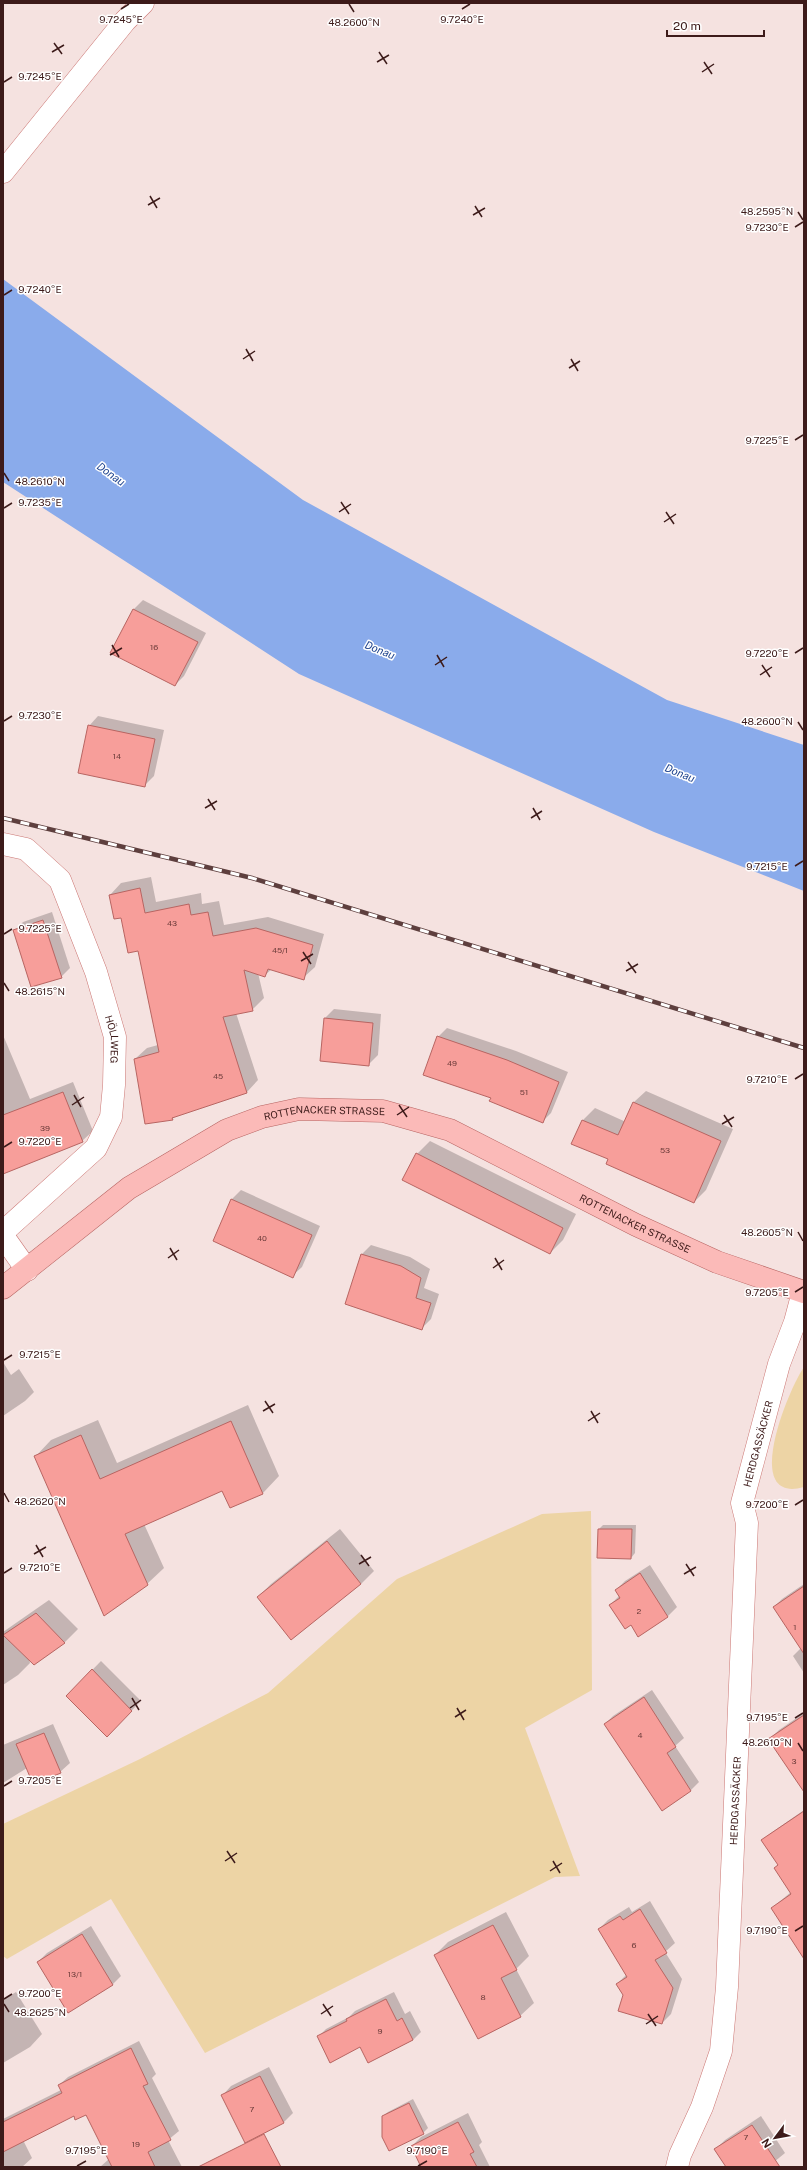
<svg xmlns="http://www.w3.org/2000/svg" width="807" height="2170" viewBox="0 0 807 2170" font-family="'Public Sans',sans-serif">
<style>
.green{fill:#edd4a5}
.water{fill:#8aabeb}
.shadow{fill:#0003}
.building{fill:#f79e9a;stroke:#b86562}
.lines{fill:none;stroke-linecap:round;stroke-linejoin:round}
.minor-casing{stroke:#cc7774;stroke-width:23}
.major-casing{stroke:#b76462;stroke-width:23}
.minor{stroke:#fff;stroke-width:22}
.major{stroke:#fbbab8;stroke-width:22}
.rail-casing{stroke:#5e3f3e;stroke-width:4.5}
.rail{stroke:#fff;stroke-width:3;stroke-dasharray:9;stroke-linecap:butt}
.ticks{fill:none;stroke:#3d1b1a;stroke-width:1.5}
.labels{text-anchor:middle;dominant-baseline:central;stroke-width:3;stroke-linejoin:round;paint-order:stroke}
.number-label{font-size:8px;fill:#6c3c3a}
.street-label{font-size:10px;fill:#3d1b1a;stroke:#fff}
.water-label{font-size:11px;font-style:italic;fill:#224690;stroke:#fff}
.ticks-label{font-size:10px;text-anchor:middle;fill:#3d1b1a;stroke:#fff;stroke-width:3;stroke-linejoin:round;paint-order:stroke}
</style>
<rect width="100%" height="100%" fill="#f5e2e0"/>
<g class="green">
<path d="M 804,1367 L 804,1487 C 740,1505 789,1388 804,1367 Z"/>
<path d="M 591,1511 L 592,1690 L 525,1728 L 580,1876 L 555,1877 L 205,2053 L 111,1899 L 7,1959 L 3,1956 L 3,1824 L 140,1759 L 268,1693 L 397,1579 L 542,1514 Z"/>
</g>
<path class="water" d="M 3,279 L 303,500 L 667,700 L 804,745 L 804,891 L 654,832 L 299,674 L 3,482 Z"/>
<g class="shadow">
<path d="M 143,600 L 206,633 L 184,676 L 175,685 L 112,652 L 134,609 Z"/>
<path d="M 98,716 L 164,730 L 154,776 L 145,785 L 89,726 Z"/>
<path d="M 151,877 L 156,902 L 201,893 L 202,904 L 219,901 L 224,925 L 268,917 L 324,934 L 315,967 L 303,978 L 272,969 L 265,975 L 258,973 L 264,998 L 252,1010 L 236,1013 L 258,1080 L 247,1092 L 176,1116 L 172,1119 L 135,1059 L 147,1048 L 158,1045 L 139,950 L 110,895 L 121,883 Z"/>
<path d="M 52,912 L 70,968 L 61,977 L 14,931 L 23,922 Z"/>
<path d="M 334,1009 L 381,1014 L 378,1055 L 368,1065 L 325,1018 Z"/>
<path d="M 447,1028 L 516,1051 L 568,1072 L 551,1113 L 542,1122 L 492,1098 L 438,1037 Z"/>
<path d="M 3,1035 L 30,1099 L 73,1082 L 93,1131 L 82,1141 L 3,1172 Z"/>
<path d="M 646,1091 L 733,1129 L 706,1190 L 694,1202 L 609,1159 L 573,1143 L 583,1120 L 595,1108 L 626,1122 L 634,1102 Z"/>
<path d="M 430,1141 L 576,1214 L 563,1240 L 550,1253 L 417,1154 Z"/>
<path d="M 241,1190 L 320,1226 L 302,1267 L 292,1276 L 214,1241 L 232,1199 Z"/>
<path d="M 371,1245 L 410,1257 L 430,1269 L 424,1288 L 439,1294 L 431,1319 L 422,1328 L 362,1254 Z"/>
<path d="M 3,1362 L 11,1375 L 19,1369 L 34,1392 L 25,1401 L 3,1416 Z"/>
<path d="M 248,1405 L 279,1476 L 263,1493 L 230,1507 L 223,1490 L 144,1524 L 164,1568 L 147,1584 L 35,1457 L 51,1440 L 98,1420 L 117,1463 Z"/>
<path d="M 603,1525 L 636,1525 L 635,1553 L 631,1558 L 599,1529 Z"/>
<path d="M 340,1529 L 374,1571 L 361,1584 L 258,1597 L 271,1584 Z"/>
<path d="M 650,1565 L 677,1607 L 668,1616 L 638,1635 L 631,1624 L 610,1605 L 620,1595 L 616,1590 L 625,1581 Z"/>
<path d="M 804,1584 L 804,1673 L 793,1656 L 801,1648 L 774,1607 L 782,1599 Z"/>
<path d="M 49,1600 L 78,1629 L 65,1642 L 34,1664 L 29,1659 L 30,1663 L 18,1675 L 3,1685 L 3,1632 Z"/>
<path d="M 101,1661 L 141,1701 L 107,1736 L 67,1696 Z"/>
<path d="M 652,1690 L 684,1738 L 675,1746 L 699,1782 L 691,1790 L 662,1810 L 605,1724 L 613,1716 Z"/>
<path d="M 804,1713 L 804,1782 L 770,1739 L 779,1730 Z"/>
<path d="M 53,1724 L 70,1763 L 60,1772 L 34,1783 L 27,1768 L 3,1783 L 3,1745 Z"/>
<path d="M 804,1810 L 804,1942 L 772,1908 L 791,1892 L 775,1868 L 778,1864 L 763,1840 L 771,1833 Z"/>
<path d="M 650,1901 L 675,1943 L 665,1952 L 682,1979 L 671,2014 L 662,2023 L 624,1995 L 617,1984 L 627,1974 L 599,1929 L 608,1920 L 629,1907 L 632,1912 Z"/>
<path d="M 506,1912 L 529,1956 L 516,1969 L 534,2003 L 520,2016 L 478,2038 L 435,1955 L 448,1942 Z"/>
<path d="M 91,1926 L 121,1976 L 112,1985 L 38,1962 L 47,1953 Z"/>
<path d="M 16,1992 L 42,2034 L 30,2047 L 3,2063 L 3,2000 Z"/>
<path d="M 394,1992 L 405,2014 L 410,2011 L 421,2032 L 413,2040 L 369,2062 L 361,2046 L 318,2037 L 326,2029 L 349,2017 L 355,2011 Z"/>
<path d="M 139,2041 L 156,2074 L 152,2078 L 179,2131 L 168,2140 L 182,2167 L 100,2167 L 109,2159 L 86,2113 L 74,2115 L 23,2140 L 32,2158 L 22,2167 L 3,2167 L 3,2119 L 61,2090 L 59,2085 L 68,2077 Z"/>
<path d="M 269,2067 L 293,2113 L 283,2123 L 222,2096 L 231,2086 Z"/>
<path d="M 413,2099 L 428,2128 L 423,2133 L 383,2116 L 388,2112 Z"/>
<path d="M 468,2113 L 482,2142 L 479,2145 L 490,2167 L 422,2167 L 412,2146 L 421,2137 Z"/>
<path d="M 761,2116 L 785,2153 L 768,2167 L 727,2167 L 716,2149 L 725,2140 Z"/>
</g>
<g class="building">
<path d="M 133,609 L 198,642 L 175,686 L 110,653 Z"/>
<path d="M 88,725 L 155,739 L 145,787 L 78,773 Z"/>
<path d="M 140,888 L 145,913 L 189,904 L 191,915 L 208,912 L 213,936 L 256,928 L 313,945 L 304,980 L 268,969 L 265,977 L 244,970 L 253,1011 L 223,1017 L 247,1093 L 172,1118 L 173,1120 L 145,1124 L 134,1059 L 159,1052 L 138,951 L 128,953 L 121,918 L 114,919 L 109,895 Z"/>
<path d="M 43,920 L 62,978 L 31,987 L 13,930 Z"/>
<path d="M 324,1018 L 373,1023 L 369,1066 L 320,1061 Z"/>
<path d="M 437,1036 L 507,1060 L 559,1082 L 543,1123 L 489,1101 L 491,1098 L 423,1075 Z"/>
<path d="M 63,1092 L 83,1142 L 3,1174 L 3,1115 Z"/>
<path d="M 633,1102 L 721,1141 L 694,1203 L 606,1164 L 608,1159 L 571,1144 L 582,1120 L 618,1135 Z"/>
<path d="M 416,1153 L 563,1228 L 550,1254 L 402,1180 Z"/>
<path d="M 231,1199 L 312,1235 L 293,1278 L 213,1241 Z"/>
<path d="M 361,1254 L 401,1266 L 421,1278 L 416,1298 L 431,1303 L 422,1330 L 345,1304 Z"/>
<path d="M 231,1421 L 263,1494 L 230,1508 L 222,1491 L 125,1534 L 148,1585 L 104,1616 L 34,1456 L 81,1435 L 100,1479 Z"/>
<path d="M 598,1529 L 632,1529 L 631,1559 L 597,1558 Z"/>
<path d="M 327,1541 L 361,1584 L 291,1640 L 257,1597 Z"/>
<path d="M 640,1573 L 668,1617 L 638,1637 L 631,1625 L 625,1629 L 609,1605 L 620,1598 L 615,1590 Z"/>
<path d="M 804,1586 L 804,1654 L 773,1607 Z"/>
<path d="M 36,1613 L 65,1643 L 34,1665 L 3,1635 Z"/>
<path d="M 92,1669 L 132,1711 L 107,1737 L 66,1696 Z"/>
<path d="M 644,1697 L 676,1747 L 667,1753 L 691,1791 L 662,1811 L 604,1724 Z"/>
<path d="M 804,1715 L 804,1792 L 768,1739 Z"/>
<path d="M 44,1733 L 61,1773 L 33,1784 L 16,1744 Z"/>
<path d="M 804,1811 L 804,1959 L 771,1908 L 791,1894 L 774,1868 L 778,1865 L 761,1840 Z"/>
<path d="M 640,1909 L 667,1953 L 655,1960 L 673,1988 L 662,2024 L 618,2011 L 623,1995 L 616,1984 L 627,1977 L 598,1929 L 620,1916 L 623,1920 Z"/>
<path d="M 493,1925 L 517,1970 L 501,1978 L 521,2017 L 478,2039 L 434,1955 Z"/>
<path d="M 82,1934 L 113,1985 L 68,2013 L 37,1962 Z"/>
<path d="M 386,1999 L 397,2021 L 402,2018 L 413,2040 L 368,2063 L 360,2047 L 330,2063 L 317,2036 L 347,2021 L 346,2019 Z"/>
<path d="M 131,2048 L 148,2084 L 143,2086 L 171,2140 L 148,2152 L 155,2167 L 112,2167 L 86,2115 L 75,2120 L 74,2116 L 3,2152 L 3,2122 L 62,2093 L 58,2085 Z"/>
<path d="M 260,2076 L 284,2123 L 245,2143 L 221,2095 Z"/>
<path d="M 409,2103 L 424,2134 L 389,2151 L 382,2137 L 382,2116 Z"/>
<path d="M 458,2122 L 474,2152 L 470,2154 L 477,2167 L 421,2167 L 411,2146 Z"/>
<path d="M 752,2125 L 780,2167 L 726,2167 L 714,2149 Z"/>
<path d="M 264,2134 L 281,2167 L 198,2167 Z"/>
</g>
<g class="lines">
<defs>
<g id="minor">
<path d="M 3,172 L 125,21 L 143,3"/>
<path id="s1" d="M 3,844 L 26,849 L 60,880 L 96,972 L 115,1037 L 114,1085 L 111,1117 L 96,1148 L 3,1232"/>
<path d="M 3,1236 L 27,1270"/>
<path id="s2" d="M 677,2167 L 680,2155 L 702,2107 L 721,2051 L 727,1987 L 747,1523 L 742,1503 L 779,1364 L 795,1322 L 803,1292"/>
</g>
<g id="major">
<path id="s3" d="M 3,1288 L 129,1188 L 227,1130 L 262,1117 L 299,1109 L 383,1111 L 450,1130 L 636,1225 L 717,1262 L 804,1292"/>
</g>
</defs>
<use href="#minor" class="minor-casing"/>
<use href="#major" class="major-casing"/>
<use href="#minor" class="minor"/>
<use href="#major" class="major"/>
<defs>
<path id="rail" d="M 3,818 L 252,878 L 804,1048"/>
</defs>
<use href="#rail" class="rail-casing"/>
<use href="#rail" class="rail"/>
</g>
<path class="ticks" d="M 349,4 L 354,12M 121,9 L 129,4M 462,9 L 470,4M 54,43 L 62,54M 52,52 L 64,45M 379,52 L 387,64M 377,62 L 389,55M 704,62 L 712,74M 702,72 L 714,64M 4,82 L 12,77M 150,196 L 157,208M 148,205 L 160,198M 475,206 L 482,217M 798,212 L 803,220M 473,215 L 485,208M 795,227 L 803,222M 4,295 L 12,290M 246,349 L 253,361M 243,359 L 255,351M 571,359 L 578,371M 569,368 L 580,361M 795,440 L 803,435M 4,473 L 9,481M 341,502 L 349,514M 4,508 L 12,503M 339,512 L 351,504M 666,512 L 674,524M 664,522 L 676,514M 112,645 L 119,657M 795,653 L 803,648M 110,655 L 122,648M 437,655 L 444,667M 435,665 L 447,657M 762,665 L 770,677M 760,675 L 772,667M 4,721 L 12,716M 798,722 L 803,730M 208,799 L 215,810M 205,808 L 217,801M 533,808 L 540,820M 531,818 L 542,811M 795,866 L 803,861M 4,934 L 12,929M 303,952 L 311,964M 301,961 L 313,954M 628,962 L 636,973M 626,971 L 638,964M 4,983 L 9,991M 795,1079 L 803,1074M 74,1095 L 81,1107M 72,1105 L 84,1097M 399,1105 L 407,1117M 397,1115 L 409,1107M 724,1115 L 732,1127M 722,1124 L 734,1117M 4,1147 L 12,1142M 798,1232 L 803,1241M 170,1248 L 177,1260M 168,1258 L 179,1250M 495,1258 L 502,1270M 493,1268 L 504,1260M 795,1292 L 803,1287M 4,1360 L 12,1355M 265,1401 L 273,1413M 263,1411 L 275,1404M 591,1411 L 598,1423M 588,1421 L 600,1413M 4,1493 L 9,1502M 795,1505 L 803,1500M 36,1545 L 43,1557M 34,1554 L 46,1547M 361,1555 L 369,1566M 359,1564 L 371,1557M 686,1564 L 694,1576M 4,1573 L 12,1568M 684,1574 L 696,1567M 132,1698 L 139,1710M 130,1708 L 141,1700M 457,1708 L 464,1720M 455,1717 L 466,1710M 795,1718 L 803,1713M 798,1743 L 803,1751M 4,1786 L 12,1781M 227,1851 L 235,1863M 225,1861 L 237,1853M 553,1861 L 560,1873M 550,1871 L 562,1863M 795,1931 L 803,1926M 4,1999 L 12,1994M 4,2004 L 9,2012M 323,2004 L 331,2016M 321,2014 L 333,2006M 648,2014 L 656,2026M 646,2024 L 658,2016M 77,2166 L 86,2161M 418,2166 L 427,2161"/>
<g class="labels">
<g class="number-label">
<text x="154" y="647">16</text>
<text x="117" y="756">14</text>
<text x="172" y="923">43</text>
<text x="280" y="950">45/1</text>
<text x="452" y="1063">49</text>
<text x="218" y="1076">45</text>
<text x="524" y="1092">51</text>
<text x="45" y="1128">39</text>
<text x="665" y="1150">53</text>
<text x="262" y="1238">40</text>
<text x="639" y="1611">2</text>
<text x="795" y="1627">1</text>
<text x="640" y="1735">4</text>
<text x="794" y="1761">3</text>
<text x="634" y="1945">6</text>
<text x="75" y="1974">13/1</text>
<text x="483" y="1997">8</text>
<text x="380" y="2031">9</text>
<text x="252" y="2109">7</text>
<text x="746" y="2137">7</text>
<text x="136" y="2144">19</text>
</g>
<g class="street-label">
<text stroke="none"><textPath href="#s1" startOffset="238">HÖLLWEG</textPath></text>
<text stroke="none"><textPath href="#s3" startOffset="375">ROTTENACKER STRASSE</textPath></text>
<text stroke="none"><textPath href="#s3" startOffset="711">ROTTENACKER STRASSE</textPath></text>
<text stroke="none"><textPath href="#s2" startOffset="735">HERDGASSÄCKER</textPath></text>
<text stroke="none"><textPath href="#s2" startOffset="375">HERDGASSÄCKER</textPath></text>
</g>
<g class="water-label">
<text transform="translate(111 474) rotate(36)">Donau</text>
<text transform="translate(380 650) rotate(22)">Donau</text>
<text transform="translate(680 773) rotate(22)">Donau</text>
</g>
</g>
<g class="ticks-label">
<text x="121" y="23">9.7245°E</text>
<text x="462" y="23">9.7240°E</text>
<text x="354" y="26">48.2600°N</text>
<text x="40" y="80">9.7245°E</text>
<text x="767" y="215">48.2595°N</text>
<text x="767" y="231">9.7230°E</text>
<text x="40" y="293">9.7240°E</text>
<text x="767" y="444">9.7225°E</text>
<text x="40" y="485">48.2610°N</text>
<text x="40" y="506">9.7235°E</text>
<text x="767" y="657">9.7220°E</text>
<text x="40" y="719">9.7230°E</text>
<text x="767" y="725">48.2600°N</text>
<text x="767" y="870">9.7215°E</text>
<text x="40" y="932">9.7225°E</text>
<text x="40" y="995">48.2615°N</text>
<text x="767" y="1083">9.7210°E</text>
<text x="40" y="1145">9.7220°E</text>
<text x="767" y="1236">48.2605°N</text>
<text x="767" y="1296">9.7205°E</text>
<text x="40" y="1358">9.7215°E</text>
<text x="40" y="1505">48.2620°N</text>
<text x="767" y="1508">9.7200°E</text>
<text x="40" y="1571">9.7210°E</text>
<text x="767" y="1721">9.7195°E</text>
<text x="767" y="1746">48.2610°N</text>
<text x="40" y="1784">9.7205°E</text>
<text x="767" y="1934">9.7190°E</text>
<text x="40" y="1997">9.7200°E</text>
<text x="40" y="2016">48.2625°N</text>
<text x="86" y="2154">9.7195°E</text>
<text x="427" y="2154">9.7190°E</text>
</g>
<rect width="807" height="2170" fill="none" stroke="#3d1b1a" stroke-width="8"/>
<g transform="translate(775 2138) rotate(238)" stroke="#ffffff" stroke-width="3" paint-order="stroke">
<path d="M0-3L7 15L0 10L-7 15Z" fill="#3d1b1a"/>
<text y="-6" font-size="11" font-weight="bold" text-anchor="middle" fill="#3d1b1a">N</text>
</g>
<path d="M667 30v6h97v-6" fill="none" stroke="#3d1b1a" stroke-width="2"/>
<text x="673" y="30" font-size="12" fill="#3d1b1a" stroke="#ffffff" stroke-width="3" paint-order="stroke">20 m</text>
</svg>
